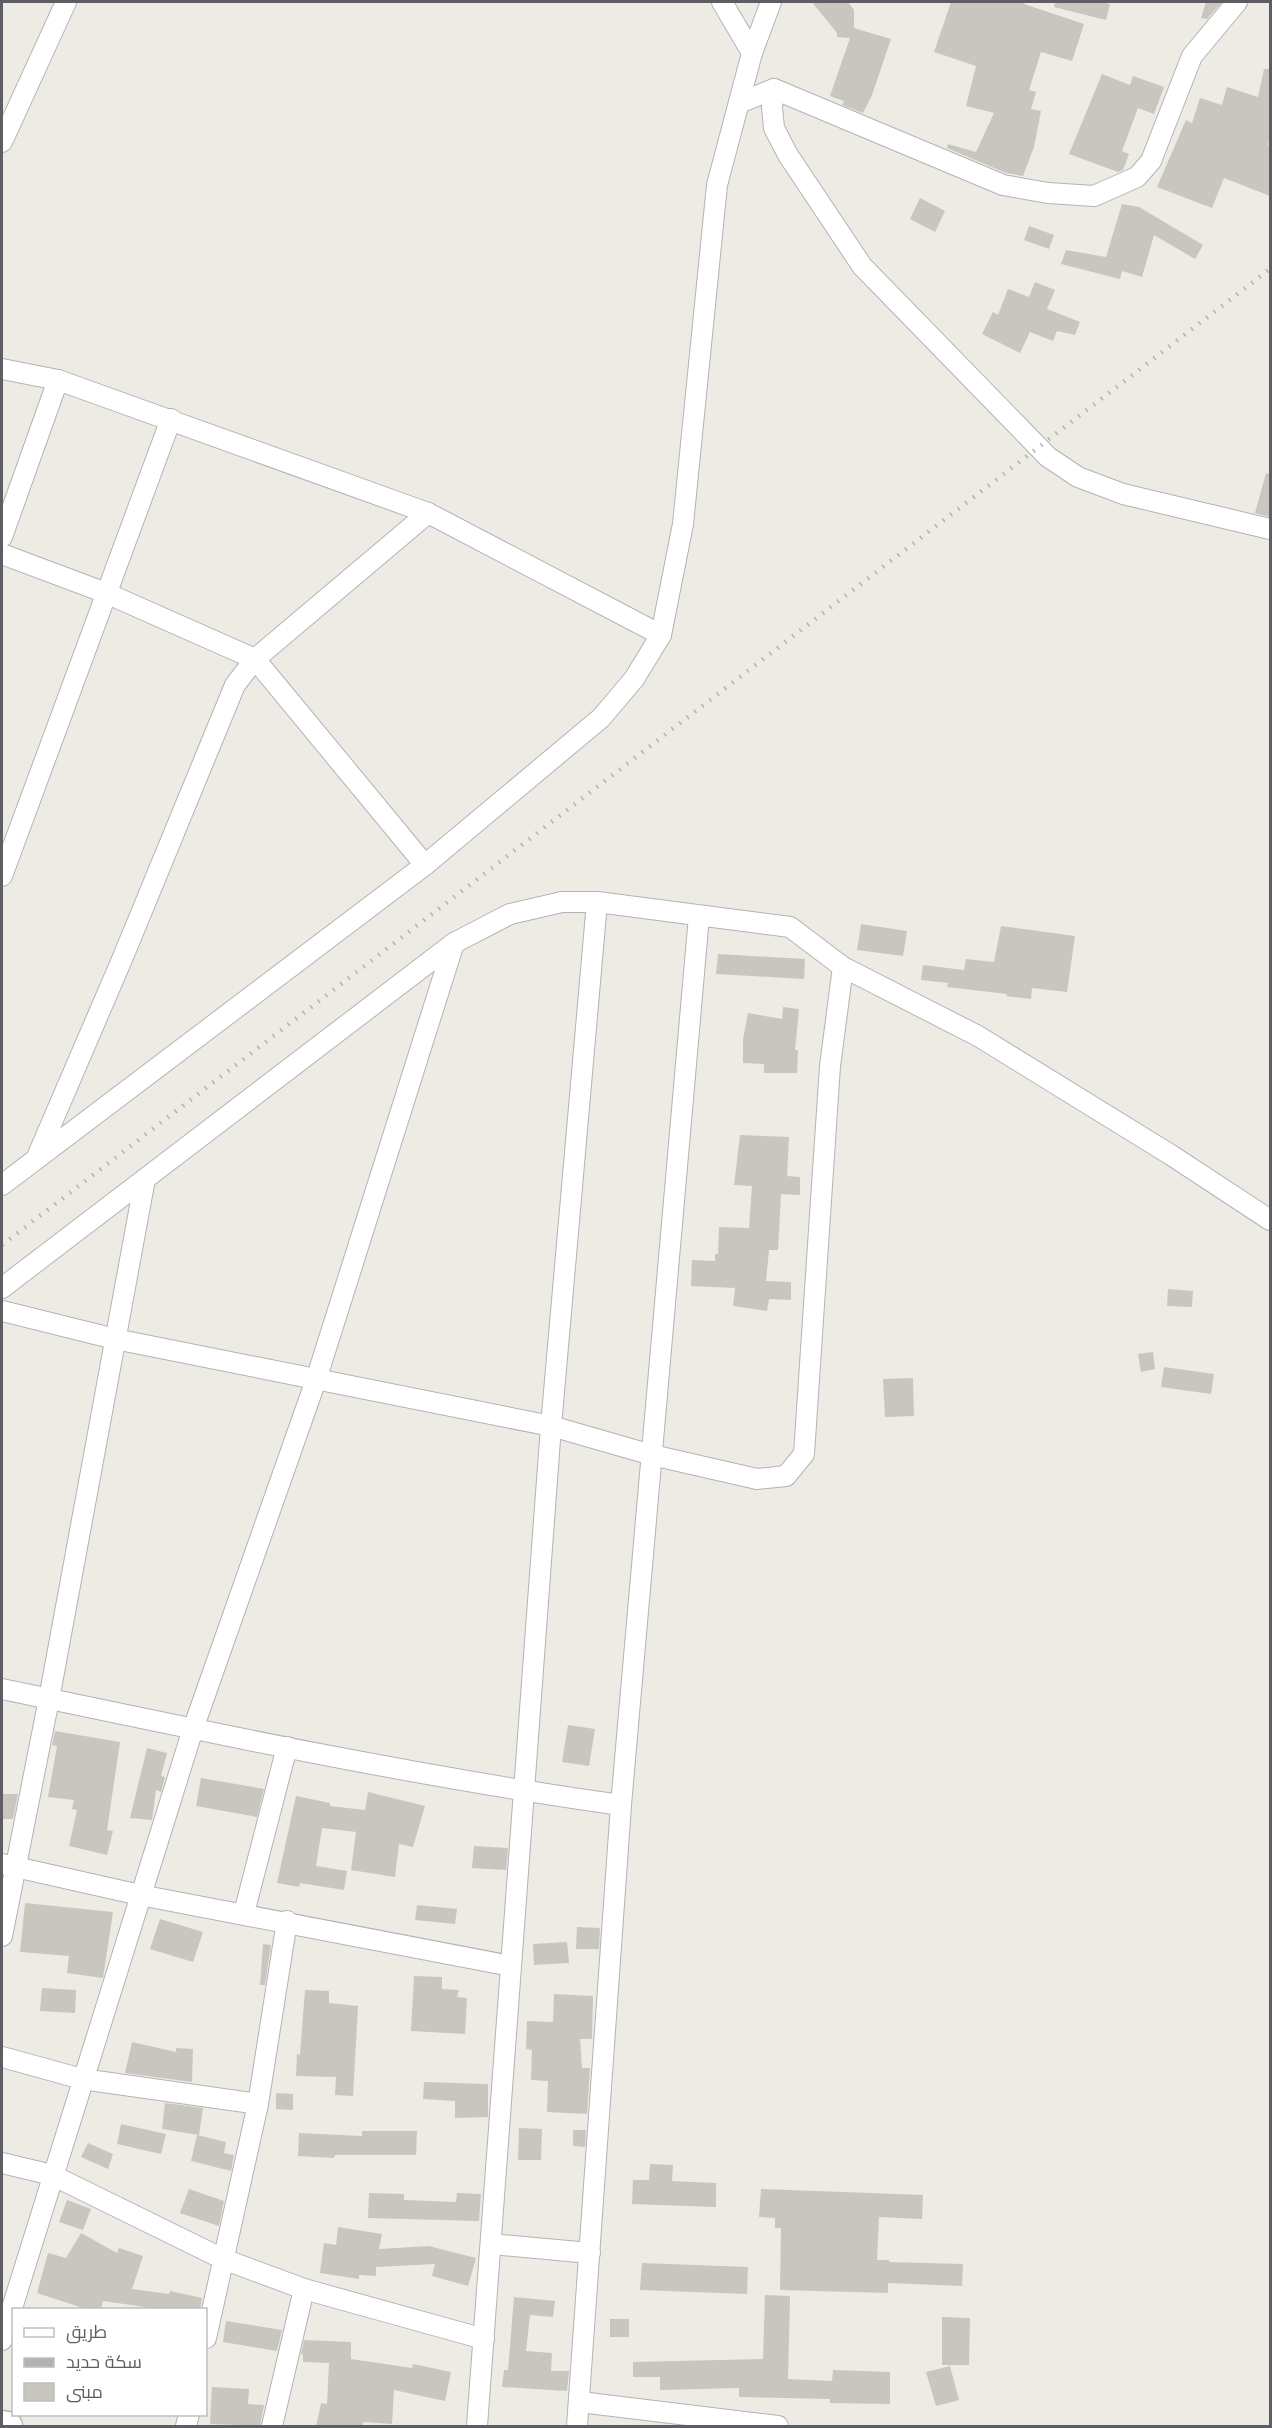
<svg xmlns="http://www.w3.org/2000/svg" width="1272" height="2428" viewBox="0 0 1272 2428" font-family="Mulish,Cairo,sans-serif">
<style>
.building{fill:#c9c6c0}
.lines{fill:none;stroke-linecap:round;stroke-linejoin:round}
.street-casing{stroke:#b1b3b8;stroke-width:22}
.secondary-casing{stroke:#b3b5ba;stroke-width:31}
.street{stroke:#fff;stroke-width:20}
.secondary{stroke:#fff;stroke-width:28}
.rail{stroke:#b2b2b3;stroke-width:4.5;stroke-dasharray:1.5 8;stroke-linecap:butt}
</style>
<rect width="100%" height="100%" fill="#edebe4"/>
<g class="building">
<path d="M 812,2 L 848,2 L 854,10 L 854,28 L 891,39 L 872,95 L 863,113 L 842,105 L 844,101 L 830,96 L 850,38 L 837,37 L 837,33 Z"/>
<path d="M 951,2 L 1025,2 L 1024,4 L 1084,24 L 1072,61 L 1041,52 L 1029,90 L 1036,92 L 1031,109 L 1041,111 L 1034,147 L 1023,176 L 1006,173 L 947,148 L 948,144 L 976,152 L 994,113 L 966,106 L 976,66 L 934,52 Z"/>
<path d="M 1055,2 L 1099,2 L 1110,4 L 1106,20 L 1054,7 Z"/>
<path d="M 1206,2 L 1222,2 L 1207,19 L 1201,18 Z"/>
<path d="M 1264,69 L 1270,69 L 1270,135 L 1268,146 L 1270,147 L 1270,196 L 1224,178 L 1212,208 L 1157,187 L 1186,120 L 1192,123 L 1200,98 L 1222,105 L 1227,87 L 1258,97 Z"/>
<path d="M 1102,74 L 1130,85 L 1133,76 L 1164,87 L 1154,114 L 1138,108 L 1122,151 L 1129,154 L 1123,170 L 1118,172 L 1069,154 Z"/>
<path d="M 920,198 L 945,211 L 935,232 L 910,219 Z"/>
<path d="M 1122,204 L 1139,207 L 1203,245 L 1195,259 L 1154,235 L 1142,277 L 1122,271 L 1120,279 L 1061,264 L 1066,250 L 1106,257 Z"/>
<path d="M 1029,226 L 1054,235 L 1049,249 L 1024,240 Z"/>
<path d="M 1035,282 L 1055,290 L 1047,309 L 1080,322 L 1075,335 L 1057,331 L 1053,341 L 1030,332 L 1020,353 L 982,334 L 993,312 L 998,315 L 1008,289 L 1029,297 Z"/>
<path d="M 1266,473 L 1270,474 L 1270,517 L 1255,513 Z"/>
<path d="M 861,924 L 907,931 L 903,956 L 857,950 Z"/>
<path d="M 1001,926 L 1075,936 L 1067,992 L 1032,988 L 1031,999 L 1006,996 L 1007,994 L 947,987 L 948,983 L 921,980 L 923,965 L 964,970 L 966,959 L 994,962 Z"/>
<path d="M 718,954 L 805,959 L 804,979 L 716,974 Z"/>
<path d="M 783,1007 L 799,1009 L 795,1050 L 798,1050 L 797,1073 L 764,1073 L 764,1064 L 743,1063 L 743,1039 L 748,1013 L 782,1019 Z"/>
<path d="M 740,1135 L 789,1137 L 787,1176 L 800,1177 L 800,1195 L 781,1194 L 778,1250 L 769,1250 L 766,1281 L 791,1282 L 791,1300 L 769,1299 L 767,1311 L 733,1306 L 735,1288 L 691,1286 L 692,1260 L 715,1261 L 715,1254 L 718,1254 L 719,1227 L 749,1228 L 752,1186 L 734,1185 Z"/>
<path d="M 1168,1289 L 1193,1291 L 1192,1307 L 1167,1306 Z"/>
<path d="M 1153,1352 L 1155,1369 L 1141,1372 L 1138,1354 Z"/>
<path d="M 1164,1367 L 1214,1374 L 1211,1394 L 1161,1387 Z"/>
<path d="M 913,1378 L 914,1416 L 885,1417 L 883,1379 Z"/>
<path d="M 568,1725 L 595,1729 L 589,1766 L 562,1762 Z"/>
<path d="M 55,1731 L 120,1742 L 107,1830 L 113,1831 L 107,1855 L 69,1846 L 77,1810 L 72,1809 L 74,1800 L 48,1797 L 57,1746 L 52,1745 Z"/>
<path d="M 147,1748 L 167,1753 L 161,1776 L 165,1777 L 161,1792 L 156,1790 L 152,1820 L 130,1818 Z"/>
<path d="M 201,1778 L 264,1789 L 257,1817 L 196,1806 Z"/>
<path d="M 368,1792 L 425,1806 L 413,1847 L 399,1844 L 395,1877 L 351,1870 L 356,1832 L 322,1828 L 316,1866 L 347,1871 L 344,1890 L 300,1883 L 299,1887 L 277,1883 L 296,1796 L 330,1803 L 330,1806 L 365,1810 Z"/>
<path d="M 2,1794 L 18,1794 L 13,1819 L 2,1819 Z"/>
<path d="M 474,1846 L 508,1848 L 506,1870 L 472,1868 Z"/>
<path d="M 25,1903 L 113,1912 L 103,1978 L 67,1973 L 69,1956 L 20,1952 Z"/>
<path d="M 417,1905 L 457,1909 L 455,1924 L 415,1920 Z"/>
<path d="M 160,1919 L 203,1932 L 193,1962 L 150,1949 Z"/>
<path d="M 577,1927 L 600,1928 L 599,1949 L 576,1949 Z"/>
<path d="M 567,1942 L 569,1963 L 534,1965 L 533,1944 Z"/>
<path d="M 263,1944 L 271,1945 L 265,1985 L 260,1985 Z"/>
<path d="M 414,1976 L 442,1977 L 442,1989 L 459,1990 L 457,1997 L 467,1998 L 465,2034 L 411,2031 Z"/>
<path d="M 42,1988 L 76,1990 L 75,2013 L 40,2011 Z"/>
<path d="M 305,1990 L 329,1991 L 329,2003 L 358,2006 L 353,2096 L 335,2095 L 336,2077 L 296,2076 L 297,2054 L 300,2055 Z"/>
<path d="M 554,1994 L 593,1996 L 592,2039 L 580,2039 L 582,2068 L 590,2068 L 587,2114 L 547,2112 L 548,2081 L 531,2080 L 532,2050 L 526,2049 L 527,2021 L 553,2022 Z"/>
<path d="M 132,2042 L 176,2052 L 176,2048 L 193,2049 L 192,2082 L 125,2073 Z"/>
<path d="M 424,2082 L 488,2084 L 488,2117 L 455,2118 L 455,2101 L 423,2099 Z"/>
<path d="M 276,2093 L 293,2094 L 293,2110 L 276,2109 Z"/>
<path d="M 165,2103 L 203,2108 L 199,2135 L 162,2129 Z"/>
<path d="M 121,2124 L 166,2134 L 161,2154 L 117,2144 Z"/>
<path d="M 519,2128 L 542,2129 L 541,2160 L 518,2160 Z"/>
<path d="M 573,2130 L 586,2130 L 585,2147 L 573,2146 Z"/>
<path d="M 362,2131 L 417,2131 L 416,2155 L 335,2155 L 334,2158 L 298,2156 L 299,2133 L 362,2136 Z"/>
<path d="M 197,2135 L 226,2142 L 224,2153 L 234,2155 L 231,2171 L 191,2161 Z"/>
<path d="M 88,2143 L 113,2154 L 108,2169 L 81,2157 Z"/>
<path d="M 650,2164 L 673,2165 L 672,2181 L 716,2183 L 716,2207 L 632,2204 L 633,2180 L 649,2180 Z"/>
<path d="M 189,2189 L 224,2201 L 219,2226 L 180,2213 Z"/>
<path d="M 761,2189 L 923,2195 L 922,2219 L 879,2217 L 877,2260 L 889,2260 L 889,2262 L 963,2264 L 962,2286 L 888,2283 L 888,2293 L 780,2290 L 781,2228 L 775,2228 L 775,2218 L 759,2217 Z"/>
<path d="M 369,2193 L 404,2194 L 404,2200 L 456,2202 L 457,2193 L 481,2194 L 479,2221 L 368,2218 Z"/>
<path d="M 67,2200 L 91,2209 L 83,2230 L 59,2222 Z"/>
<path d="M 338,2227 L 382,2234 L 379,2249 L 429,2246 L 476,2258 L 468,2286 L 432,2276 L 435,2264 L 376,2267 L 376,2276 L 359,2275 L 359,2279 L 320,2273 L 324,2243 L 336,2245 Z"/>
<path d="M 81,2233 L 117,2253 L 119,2248 L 143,2256 L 132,2289 L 169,2294 L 170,2291 L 202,2298 L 200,2310 L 166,2310 L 103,2301 L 101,2310 L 89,2310 L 37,2293 L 48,2253 L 66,2258 Z"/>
<path d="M 642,2263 L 748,2267 L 747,2294 L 640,2290 Z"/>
<path d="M 765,2295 L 790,2296 L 788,2379 L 832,2381 L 833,2370 L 890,2372 L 890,2404 L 830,2403 L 830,2399 L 739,2397 L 739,2388 L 660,2390 L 660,2377 L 633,2377 L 633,2362 L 763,2359 Z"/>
<path d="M 514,2297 L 555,2301 L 553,2317 L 530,2315 L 526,2351 L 552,2353 L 551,2371 L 569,2371 L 567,2391 L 502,2387 L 504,2370 L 508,2370 Z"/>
<path d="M 942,2317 L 970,2318 L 969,2365 L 942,2365 Z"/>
<rect x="610" y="2319" width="19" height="18"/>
<path d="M 226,2321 L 282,2330 L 277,2351 L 223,2342 Z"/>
<path d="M 304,2340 L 351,2342 L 351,2359 L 412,2368 L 413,2364 L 451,2372 L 445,2401 L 394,2390 L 392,2424 L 363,2422 L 363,2427 L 316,2427 L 321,2403 L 327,2404 L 329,2363 L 303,2362 L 303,2355 L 301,2354 Z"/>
<path d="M 950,2366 L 959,2400 L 936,2406 L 926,2372 Z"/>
<path d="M 212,2387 L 249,2389 L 248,2404 L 264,2405 L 260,2426 L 210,2424 Z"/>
</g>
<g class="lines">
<defs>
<g id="street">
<path d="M 722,2 L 752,53"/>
<path d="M 774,89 L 772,107 L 774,128 L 788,155 L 862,266 L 1048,457 L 1078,477 L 1123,494 L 1270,529"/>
<path d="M 739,103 L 774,89 L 1003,185 L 1048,193 L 1094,196 L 1137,177 L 1151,161 L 1192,56 L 1237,2"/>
<path d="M 2,142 L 66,2"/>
<path d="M 2,369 L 58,380 L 428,513 L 661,635"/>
<path d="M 2,537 L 58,380"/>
<path d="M 2,554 L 106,593 L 255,659 L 425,865"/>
<path d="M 2,876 L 171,419"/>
<path d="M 37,1157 L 123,957 L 235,685 L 255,659 L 428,513"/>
<path d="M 2,1185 L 425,865 L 601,718 L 634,679 L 661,635 L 683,524 L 717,185 L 752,53 L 771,2"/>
<path d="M 2,1288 L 454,943 L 510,914 L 562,902 L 597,902 L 790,927 L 843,967 L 978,1036 L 1171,1155 L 1270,1220"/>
<path d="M 2,1311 L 115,1339 L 551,1426 L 652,1455 L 757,1479 L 786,1476 L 804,1454 L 830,1066 L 843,967"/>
<path d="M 2,1689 C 207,1732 413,1776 621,1805"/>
<path d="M 2,1864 L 140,1895 L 511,1966"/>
<path d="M 244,1913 L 287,1747"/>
<path d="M 2,1936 L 49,1699 L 145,1179"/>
<path d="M 2,2057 L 82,2079 L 258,2104"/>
<path d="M 2,2163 L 52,2175 L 223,2259 L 304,2289 L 484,2339"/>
<path d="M 491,2244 L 590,2253"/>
<path d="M 206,2338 L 258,2104 L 287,1921"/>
<path d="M 2,2340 L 193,1729 L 316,1380 L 454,943"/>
<path d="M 580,2402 L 778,2426"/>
<path d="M 186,2426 L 189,2414"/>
<path d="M 272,2426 L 304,2289"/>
<path d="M 477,2426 L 551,1426 L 597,902"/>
<path d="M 577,2426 L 621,1805 L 699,916"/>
</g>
<path id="secondary" d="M 2,2425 L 8,2426"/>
</defs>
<use href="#street" class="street-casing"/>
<use href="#secondary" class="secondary-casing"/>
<use href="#street" class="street"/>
<use href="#secondary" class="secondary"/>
<path class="rail" d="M 2,1245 L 1270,269"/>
</g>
<rect width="1272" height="2428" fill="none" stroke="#5c5e63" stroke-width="6"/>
<rect x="12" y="2308" width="195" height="108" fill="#ffffff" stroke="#bebfc1" stroke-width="1.5"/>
<rect x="24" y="2328" width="30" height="9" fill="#ffffff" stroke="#bebfc1" stroke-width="1.5"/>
<text x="66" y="2338" font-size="18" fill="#5c5e63">طريق</text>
<rect x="24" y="2358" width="30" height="9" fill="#b2b2b3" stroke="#bebfc1" stroke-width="1.5"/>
<text x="66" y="2368" font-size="18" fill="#5c5e63">سكة حديد</text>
<rect x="24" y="2383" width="30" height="18" fill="#c9c6c0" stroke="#bebfc1" stroke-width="1.5"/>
<text x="66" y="2398" font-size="18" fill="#5c5e63">مبنى</text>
</svg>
